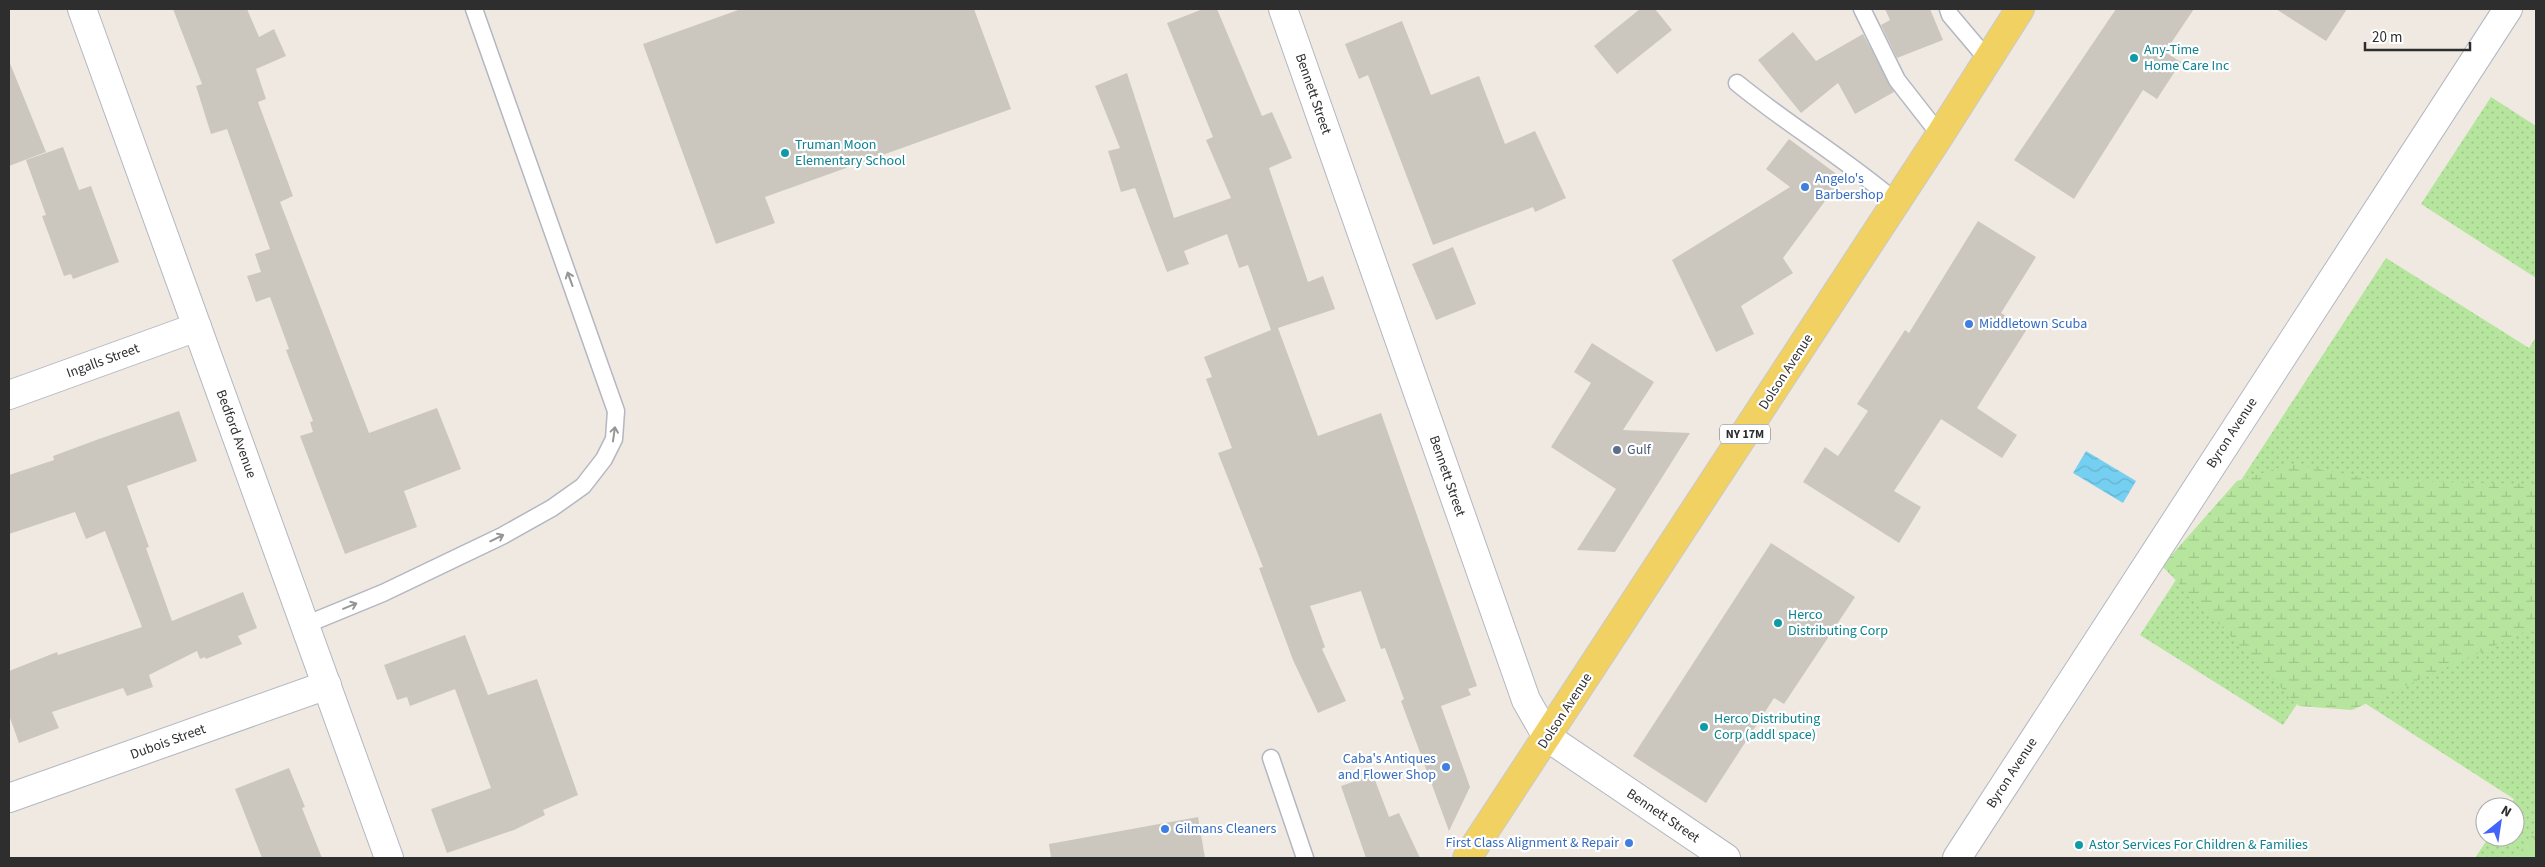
<svg xmlns="http://www.w3.org/2000/svg" width="2545" height="867" viewBox="0 0 2545 867" font-family="'Source Sans 3',sans-serif">
<style>
.grass{fill:url(#grass-dots)}
.forest{fill:url(#forest-crowns)}
.wetland{fill:url(#wetland-marsh)}
.water{fill:url(#water-waves)}
.building{fill:#cbc7bf}
.lines{fill:none;stroke-linecap:round;stroke-linejoin:round}
.service-casing{stroke:#b4b7c1;stroke-width:19}
.minor-casing{stroke:#b4b7c1;stroke-width:30}
.primary-casing{stroke:#c9c9c9;stroke-width:30}
.service{stroke:#fff;stroke-width:16}
.minor{stroke:#fff;stroke-width:28}
.primary{stroke:#f2d163;stroke-width:28}
.oneway{stroke:#969696}
.culture-dot{fill:#0f9aa8;stroke:#fff;stroke-width:2}
.shop-dot{fill:#3f7fe0;stroke:#fff;stroke-width:2}
.service-dot{fill:#5c6f8a;stroke:#fff;stroke-width:2}
.labels{text-anchor:middle;dominant-baseline:central;stroke-width:4.5;stroke-linejoin:round;paint-order:stroke}
.shield{fill:#fff;stroke:#6d6d6d;stroke-width:1}
.shield-label{font-size:12px;font-weight:bold;fill:#2e2e2e}
.culture-label{font-size:14px;fill:#0d838f;stroke:#fff;text-anchor:start}
.street-label{font-size:14px;fill:#2e2e2e;stroke:#fff}
.shop-label{font-size:14px;fill:#366cbe;stroke:#fff;text-anchor:start}
.service-label{font-size:14px;fill:#4e5e75;stroke:#fff;text-anchor:start}
</style>
<defs>
<pattern id="grass-dots" width="8" height="8" patternUnits="userSpaceOnUse" patternTransform="scale(1.25)"><rect width="8" height="8" fill="#b6e59e"/><path d="M2 2h.1M6 6h.1" fill="none" stroke="#9dc588" stroke-width="1.8" stroke-linecap="round"/></pattern>
<pattern id="forest-crowns" width="20" height="18" patternUnits="userSpaceOnUse" patternTransform="scale(1.25)"><rect width="20" height="18" fill="#b6e59e"/><path d="M2 6a3 3 0 1 1 6 0M12 15a3 3 0 1 1 6 0" fill="none" stroke="#9dc588"/></pattern>
<pattern id="wetland-marsh" width="20" height="14" patternUnits="userSpaceOnUse" patternTransform="scale(1.25)"><rect width="20" height="14" fill="#b6e59e"/><path d="M1 5h8M5 5V1M11 12h8M15 12V8" fill="none" stroke="#9dc588"/></pattern>
<pattern id="water-waves" width="16" height="10" patternUnits="userSpaceOnUse" patternTransform="scale(1.25)"><rect width="16" height="10" fill="#75cff0"/><path d="M0 5q4-4 8 0t8 0" fill="none" stroke="#66b2ce"/></pattern>
</defs>
<rect width="100%" height="100%" fill="#efe9e1"/>
<g class="grass">
<path d="M 2491,97 L 2536,126 L 2536,278 L 2421,204 Z"/>
<path d="M 2386,258 L 2529,348 L 2536,337 L 2536,858 L 2475,858 L 2489,837 L 2515,837 L 2515,807 L 2509,807 L 2514,799 L 2318,673 L 2283,725 L 2140,635 Z"/>
</g>
<path class="forest" d="M 2536,830 L 2536,858 L 2515,858 Z"/>
<path class="wetland" d="M 2291,464 L 2383,481 L 2536,484 L 2536,627 L 2352,710 L 2299,706 L 2162,566 L 2237,481 Z"/>
<path class="water" d="M 2086,451 L 2136,481 L 2123,503 L 2073,473 Z"/>
<g class="building">
<path d="M 173,9 L 247,9 L 259,37 L 274,29 L 286,56 L 256,69 L 266,99 L 258,102 L 293,196 L 280,202 L 369,433 L 437,408 L 461,469 L 404,491 L 417,527 L 345,554 L 300,436 L 313,432 L 310,422 L 313,421 L 286,350 L 289,349 L 270,297 L 256,302 L 247,276 L 261,272 L 255,254 L 270,249 L 227,129 L 211,134 L 196,86 L 202,84 Z"/>
<path d="M 741,9 L 974,9 L 1011,109 L 765,197 L 775,223 L 716,244 L 643,44 Z"/>
<path d="M 1203,9 L 1217,9 L 1262,116 L 1272,112 L 1292,158 L 1269,168 L 1308,282 L 1323,276 L 1335,309 L 1278,328 L 1318,436 L 1381,413 L 1477,686 L 1468,689 L 1471,695 L 1441,706 L 1470,787 L 1449,831 L 1401,701 L 1404,699 L 1385,648 L 1381,649 L 1361,591 L 1310,606 L 1325,647 L 1322,649 L 1346,701 L 1318,713 L 1293,660 L 1259,568 L 1263,567 L 1218,453 L 1232,448 L 1206,379 L 1212,377 L 1204,357 L 1271,330 L 1248,265 L 1239,268 L 1227,234 L 1184,251 L 1189,264 L 1167,272 L 1135,188 L 1121,192 L 1108,151 L 1120,148 L 1095,86 L 1127,73 L 1174,218 L 1231,198 L 1206,140 L 1213,137 L 1167,23 Z"/>
<path d="M 1640,9 L 1655,9 L 1672,30 L 1617,74 L 1594,46 Z"/>
<path d="M 1885,9 L 1930,9 L 1943,40 L 1897,58 L 1881,25 L 1890,20 Z"/>
<path d="M 2116,9 L 2194,9 L 2165,52 L 2181,62 L 2157,99 L 2143,90 L 2074,199 L 2014,160 Z"/>
<path d="M 2276,9 L 2347,9 L 2326,41 Z"/>
<path d="M 1402,21 L 1431,95 L 1479,76 L 1505,144 L 1535,131 L 1566,198 L 1535,212 L 1533,207 L 1433,245 L 1368,75 L 1359,79 L 1345,44 Z"/>
<path d="M 1793,32 L 1816,61 L 1863,34 L 1894,92 L 1855,114 L 1838,83 L 1801,113 L 1758,60 Z"/>
<path d="M 9,61 L 46,152 L 9,166 Z"/>
<path d="M 1789,139 L 1842,178 L 1783,258 L 1793,273 L 1741,306 L 1754,334 L 1716,352 L 1672,260 L 1790,187 L 1766,169 Z"/>
<path d="M 63,147 L 79,190 L 91,186 L 119,262 L 73,279 L 71,274 L 64,276 L 42,216 L 46,215 L 26,160 Z"/>
<path d="M 1978,221 L 2036,257 L 2001,313 L 2027,329 L 1977,408 L 2017,435 L 2002,458 L 1941,419 L 1894,491 L 1921,507 L 1899,543 L 1803,482 L 1825,447 L 1838,456 L 1868,411 L 1857,404 L 1905,330 L 1909,333 Z"/>
<path d="M 1453,247 L 1476,304 L 1436,320 L 1412,264 Z"/>
<path d="M 1592,343 L 1654,382 L 1623,430 L 1690,433 L 1615,552 L 1577,550 L 1616,489 L 1551,447 L 1591,383 L 1574,372 Z"/>
<path d="M 179,411 L 197,461 L 127,486 L 149,547 L 146,548 L 172,621 L 243,592 L 257,628 L 238,636 L 242,644 L 206,659 L 205,657 L 200,659 L 197,651 L 149,675 L 153,687 L 127,696 L 123,688 L 52,712 L 59,728 L 19,743 L 9,715 L 9,671 L 57,652 L 58,655 L 142,627 L 105,531 L 86,539 L 75,512 L 9,534 L 9,475 L 54,460 L 53,456 L 99,439 Z"/>
<path d="M 1771,543 L 1855,597 L 1784,704 L 1774,698 L 1706,803 L 1633,756 Z"/>
<path d="M 465,635 L 488,695 L 537,679 L 578,795 L 543,810 L 545,815 L 514,830 L 447,853 L 431,809 L 491,788 L 455,689 L 410,706 L 407,697 L 397,700 L 384,665 Z"/>
<path d="M 289,768 L 305,807 L 302,808 L 322,858 L 262,858 L 235,789 Z"/>
<path d="M 1373,775 L 1389,817 L 1399,813 L 1420,858 L 1366,858 L 1341,786 Z"/>
<path d="M 1198,817 L 1205,858 L 1051,858 L 1049,844 Z"/>
</g>
<g class="lines">
<defs>
<g id="service">
<path d="M 1862,9 L 1897,80 L 1940,135"/>
<path d="M 1948,9 L 1950,15 L 1988,60"/>
<path d="M 1737,83 C 1788,125 1846,159 1896,202"/>
<path d="M 305,625 L 383,593 L 502,536 L 552,508 L 583,486 L 604,459 L 614,439 L 616,411 L 474,9"/>
<path d="M 1271,758 L 1305,858"/>
</g>
<g id="minor">
<path d="M 82,9 L 389,858"/>
<path d="M 1283,9 L 1526,700 L 1547,737 L 1726,858"/>
<path d="M 9,395 L 197,327"/>
<path d="M 9,798 L 327,685"/>
<path d="M 1957,858 L 2508,9"/>
</g>
<path id="primary" d="M 1467,858 L 1940,135 L 2020,9"/>
</defs>
<use href="#service" class="service-casing"/>
<use href="#minor" class="minor-casing"/>
<use href="#primary" class="primary-casing"/>
<use href="#service" class="service"/>
<use href="#minor" class="minor"/>
<use href="#primary" class="primary"/>
</g>
<defs><path id="oneway-shaft" d="M-6 0H5M1.5-3L5.5 0L1.5 3" fill="none" stroke-width="1.6" stroke-linecap="round" stroke-linejoin="round" transform="scale(1.25)"/></defs>
<g class="oneway">
<use href="#oneway-shaft" transform="translate(570 279) rotate(-110)"/>
<use href="#oneway-shaft" transform="translate(614 434) rotate(-82)"/>
<use href="#oneway-shaft" transform="translate(497 538) rotate(-26)"/>
<use href="#oneway-shaft" transform="translate(350 606) rotate(-22)"/>
</g>
<g class="culture-dot">
<circle cx="2134" cy="58" r="5"/>
<circle cx="785" cy="153" r="5"/>
<circle cx="1778" cy="623" r="5"/>
<circle cx="1704" cy="727" r="5"/>
<circle cx="2079" cy="845" r="5"/>
</g>
<g class="shop-dot">
<circle cx="1805" cy="187" r="5"/>
<circle cx="1969" cy="324" r="5"/>
<circle cx="1446" cy="767" r="5"/>
<circle cx="1165" cy="829" r="5"/>
<circle cx="1629" cy="843" r="5"/>
</g>
<circle class="service-dot" cx="1617" cy="450" r="5"/>
<g class="labels">
<rect class="shield" x="1720" y="424.5" width="50" height="19" rx="4"/>
<g class="shield-label">
<text x="1745" y="434">NY 17M</text>
</g>
<g class="culture-label">
<text x="2144" y="50">Any-Time<tspan x="2144" dy="16">Home Care Inc</tspan></text>
<text x="795" y="145">Truman Moon<tspan x="795" dy="16">Elementary School</tspan></text>
<text x="1788" y="615">Herco<tspan x="1788" dy="16">Distributing Corp</tspan></text>
<text x="1714" y="719">Herco Distributing<tspan x="1714" dy="16">Corp (addl space)</tspan></text>
<text x="2089" y="845">Astor Services For Children &amp; Families</text>
</g>
<g class="street-label">
<text transform="translate(1313 94) rotate(71)">Bennett Street</text>
<text transform="translate(103 361) rotate(-20)">Ingalls Street</text>
<text transform="translate(1786 372) rotate(-57)">Dolson Avenue</text>
<text transform="translate(2232 433) rotate(-57)">Byron Avenue</text>
<text transform="translate(236 434) rotate(70)">Bedford Avenue</text>
<text transform="translate(1447 476) rotate(71)">Bennett Street</text>
<text transform="translate(1565 711) rotate(-57)">Dolson Avenue</text>
<text transform="translate(168 742) rotate(-20)">Dubois Street</text>
<text transform="translate(2012 773) rotate(-57)">Byron Avenue</text>
<text transform="translate(1663 816) rotate(34)">Bennett Street</text>
</g>
<g class="shop-label">
<text x="1815" y="179">Angelo's<tspan x="1815" dy="16">Barbershop</tspan></text>
<text x="1979" y="324">Middletown Scuba</text>
<text x="1436" y="759" text-anchor="end">Caba's Antiques<tspan x="1436" dy="16">and Flower Shop</tspan></text>
<text x="1175" y="829">Gilmans Cleaners</text>
<text x="1619" y="843" text-anchor="end">First Class Alignment &amp; Repair</text>
</g>
<g class="service-label">
<text x="1627" y="450">Gulf</text>
</g>
</g>
<rect width="2545" height="867" fill="none" stroke="#2e2e2e" stroke-width="20"/>
<g transform="translate(2500 822) rotate(30)"><circle r="24" fill="#ffffff" stroke="#ababab"/>
<path d="M0-4L9 19L0 12L-9 19Z" fill="#4264fb"/>
<text y="-8" font-size="14" font-weight="bold" text-anchor="middle" fill="#2e2e2e">N</text>
</g>
<path d="M2365 42v8h105v-8" fill="none" stroke="#2e2e2e" stroke-width="2.5"/>
<text x="2372" y="42" font-size="15" fill="#2e2e2e" stroke="#ffffff" stroke-width="4" paint-order="stroke">20 m</text>
</svg>
